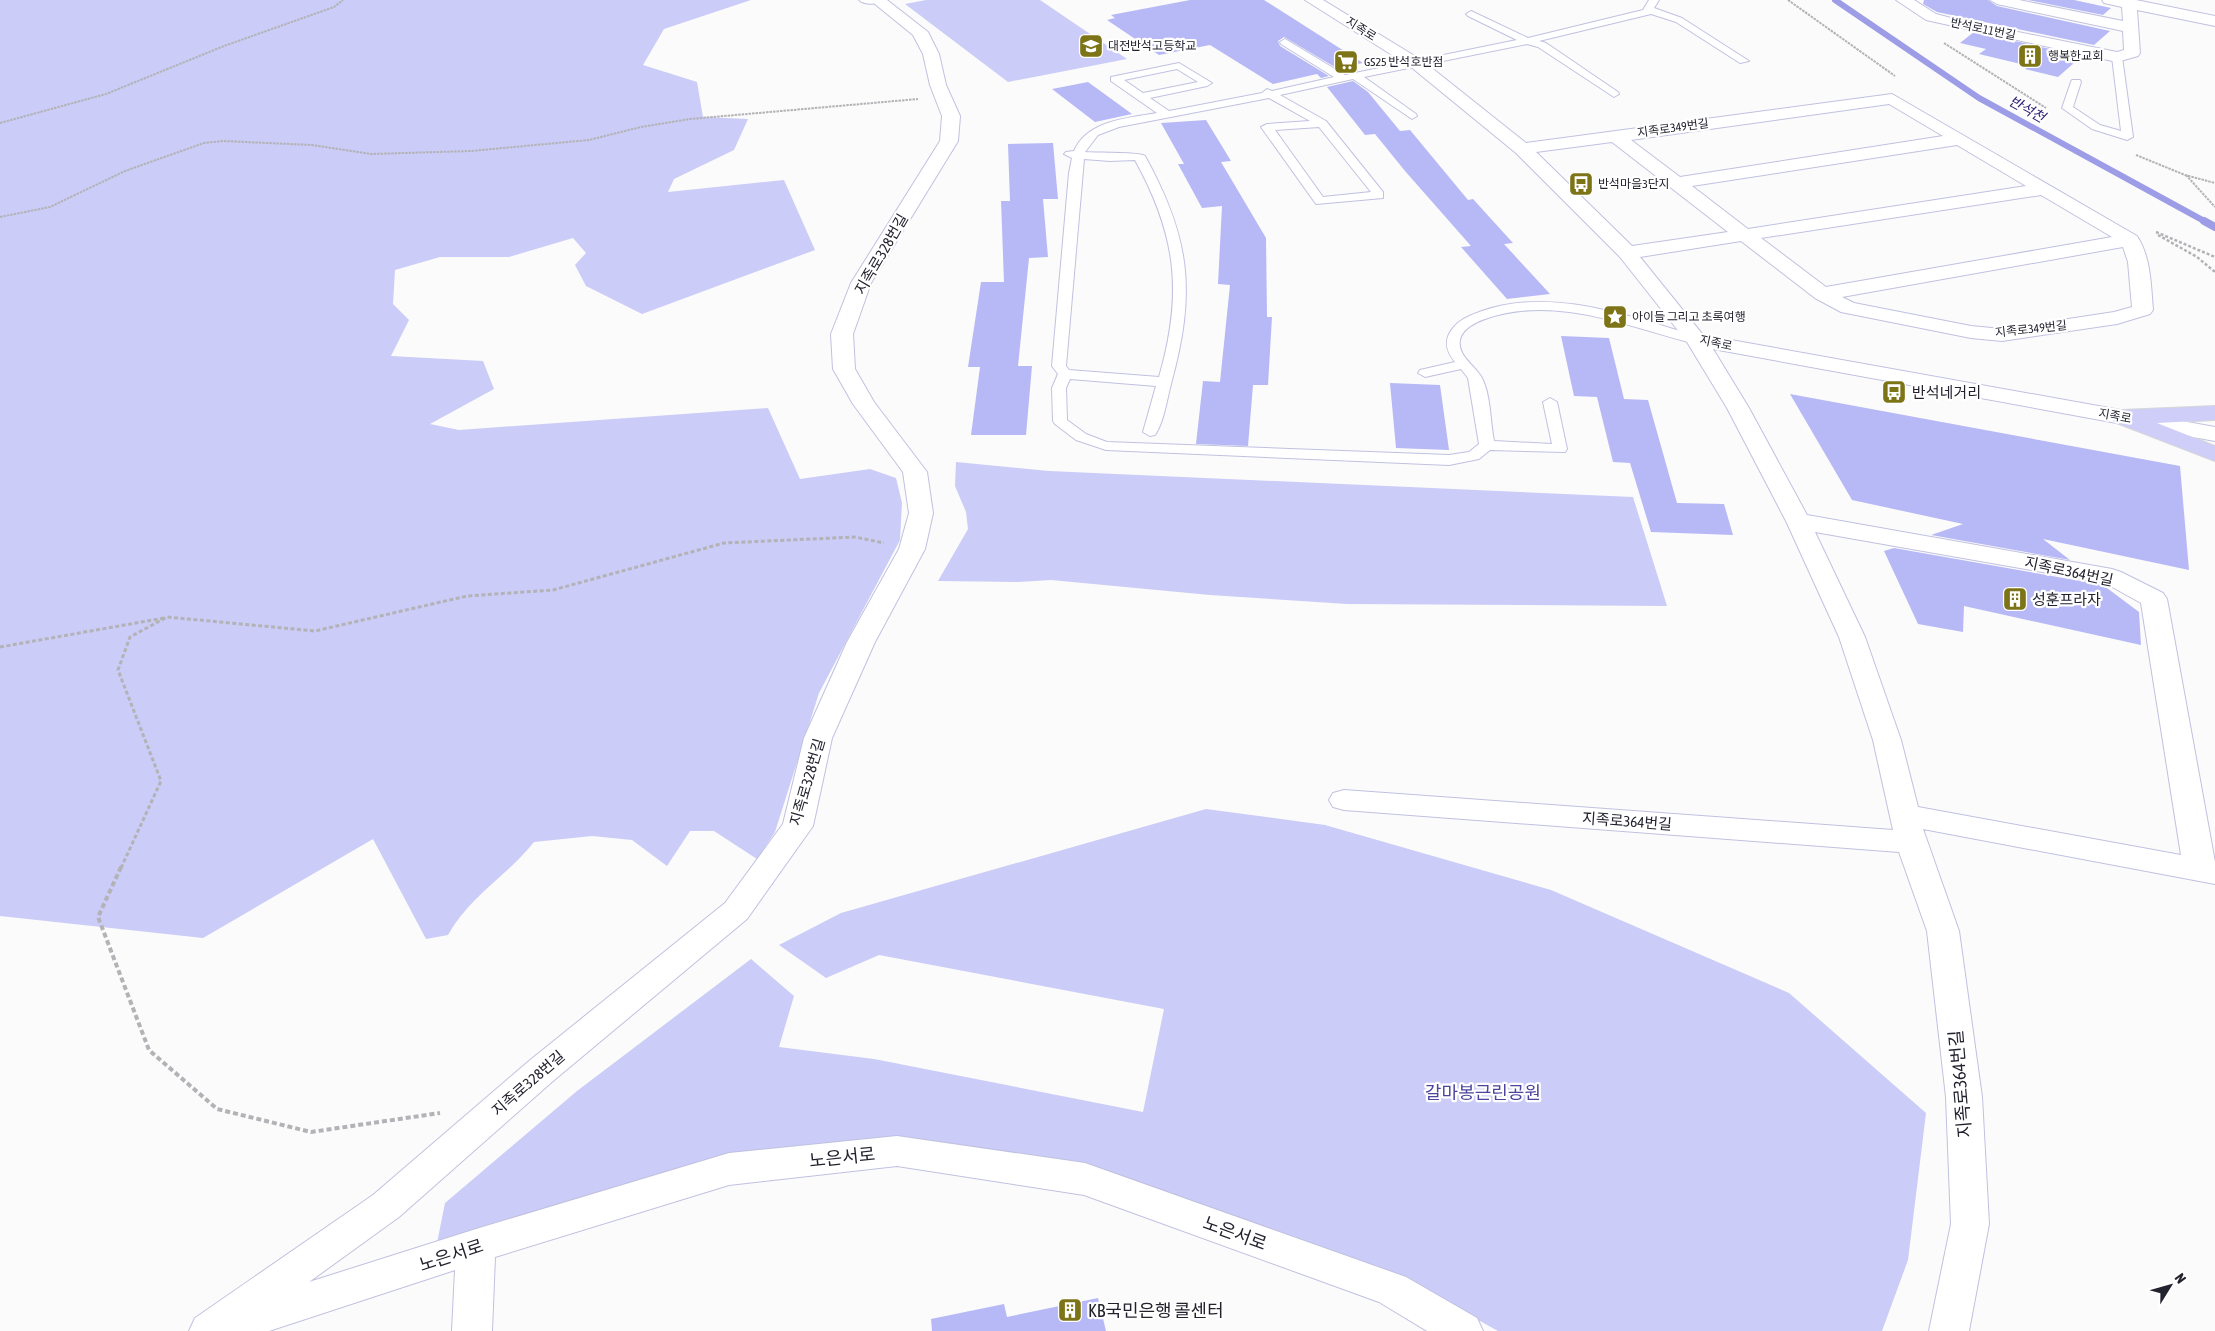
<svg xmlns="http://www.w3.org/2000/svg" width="2215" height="1331" viewBox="0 0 2215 1331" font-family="'Asap Condensed','Noto Sans KR',sans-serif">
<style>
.green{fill:#cbccf7}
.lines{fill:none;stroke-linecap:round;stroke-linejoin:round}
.stream-far1{stroke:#9d9ce7;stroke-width:6}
.stream{stroke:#9d9ce7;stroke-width:8}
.building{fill:#b7b8f6}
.lane-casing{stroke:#c0c1e0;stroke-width:2}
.street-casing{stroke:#c0c1e0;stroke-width:2}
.primary-casing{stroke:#d7d7da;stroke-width:2}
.path-far3{stroke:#b3b3b7;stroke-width:2;stroke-dasharray:2.5 1;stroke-linecap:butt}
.path-far2{stroke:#b3b3b7;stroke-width:2.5;stroke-dasharray:3 2;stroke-linecap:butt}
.path-far1{stroke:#b3b3b7;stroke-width:3;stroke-dasharray:4 2.5;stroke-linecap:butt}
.path{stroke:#b3b3b7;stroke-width:4;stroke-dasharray:5 3;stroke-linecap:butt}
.lane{fill:#fff;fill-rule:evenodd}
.street{fill:#fff;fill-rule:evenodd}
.primary{fill:#cecef8;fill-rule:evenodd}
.labels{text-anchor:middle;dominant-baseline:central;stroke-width:4.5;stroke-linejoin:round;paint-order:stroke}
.far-street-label{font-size:12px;fill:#23232f;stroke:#fff}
.far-poi-label{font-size:12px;fill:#23232f;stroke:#fff;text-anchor:start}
.far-water-label{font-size:14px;font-style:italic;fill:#2e1e74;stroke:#fff}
.street-label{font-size:15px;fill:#23232f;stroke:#fff}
.poi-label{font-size:15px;fill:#23232f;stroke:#fff;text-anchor:start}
.near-street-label{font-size:18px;fill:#23232f;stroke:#fff}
.near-park-label{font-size:18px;fill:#4d459d;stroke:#fff}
.near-poi-label{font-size:18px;fill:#23232f;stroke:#fff;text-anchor:start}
</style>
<rect width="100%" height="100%" fill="#fbfbfb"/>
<g class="green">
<path d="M 0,0 L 751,0 L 664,29 L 643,65 L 697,82 L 703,117 L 748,119 L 734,150 L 674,179 L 668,192 L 784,180 L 815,250 L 642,314 L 586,286 L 575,265 L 586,253 L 573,238 L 509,257 L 440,257 L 395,270 L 393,304 L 409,320 L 391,356 L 483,361 L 494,389 L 430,424 L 459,430 L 768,408 L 800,479 L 870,469 L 896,478 L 902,503 L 900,540 L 819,693 L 775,832 L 757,859 L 714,831 L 690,831 L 667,866 L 632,840 L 592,836 L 534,842 C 507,876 469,897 448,935 L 426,939 L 373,839 L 203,938 L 0,916 Z"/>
<path d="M 926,0 L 1040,0 L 1127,59 L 1008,82 L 905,4 Z"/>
<path d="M 956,462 L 1049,471 L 1633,497 L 1667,606 L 1347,604 L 1210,595 L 1051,580 L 1018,582 L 938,581 L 968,529 L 966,512 L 955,486 Z"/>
<path d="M 1206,809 L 1325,825 L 1551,890 L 1789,993 L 1926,1113 L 1908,1260 L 1882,1331 L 1498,1331 L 1480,1321 L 1290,1242 L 904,1151 L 747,1162 L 433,1263 L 445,1203 L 577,1091 L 751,959 L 794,996 L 779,1047 L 874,1059 L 1143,1112 L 1164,1009 L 879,955 L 826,978 L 779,945 L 841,913 Z"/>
</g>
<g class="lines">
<path class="stream-far1" d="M 1835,0 L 1979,98 L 2206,222"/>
<path class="stream" d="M 2204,221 L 2215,227"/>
</g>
<g class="building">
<path d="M 1190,0 L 1264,0 L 1363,63 L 1347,66 L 1352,72 L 1345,73 L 1284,37 L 1278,41 L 1280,46 L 1329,76 L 1321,78 L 1317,74 L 1273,84 L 1210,45 L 1159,55 L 1107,20 L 1115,18 L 1111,15 Z"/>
<path d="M 1924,0 L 1988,0 L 1997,6 L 2110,31 L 2094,45 L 1937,12 L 1923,4 Z"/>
<path d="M 2028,0 L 2074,0 L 2111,8 L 2103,15 Z"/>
<path d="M 1974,32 L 2082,56 L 2058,77 L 2025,69 L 2029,66 L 1979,54 L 1986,49 L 1960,43 Z"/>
<path d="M 1353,81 L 1368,92 L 1400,131 L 1410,130 L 1468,200 L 1473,199 L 1513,243 L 1504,244 L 1550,294 L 1507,299 L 1461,247 L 1471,246 L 1405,171 L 1375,134 L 1365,135 L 1327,87 Z"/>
<path d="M 1088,82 L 1132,114 L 1095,122 L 1052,89 Z"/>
<path d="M 1206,120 L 1231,161 L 1221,162 L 1266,238 L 1267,317 L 1272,317 L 1268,385 L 1253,385 L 1248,446 L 1196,444 L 1203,381 L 1220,382 L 1230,285 L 1218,284 L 1222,206 L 1202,208 L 1178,164 L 1184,164 L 1161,123 Z"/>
<path d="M 1053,143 L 1058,199 L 1043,199 L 1048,257 L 1029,258 L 1018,366 L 1032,366 L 1026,435 L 971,435 L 980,367 L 968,367 L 981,282 L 1004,282 L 1001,201 L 1010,201 L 1008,144 Z"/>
<path d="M 1561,336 L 1609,338 L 1624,399 L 1648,400 L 1677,503 L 1724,504 L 1733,535 L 1651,532 L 1630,463 L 1613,462 L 1597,397 L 1574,396 Z"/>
<path d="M 1390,383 L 1440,385 L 1449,450 L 1396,448 Z"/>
<path d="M 1790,394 L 2180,466 L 2189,570 L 2043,539 L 2070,560 L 1931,535 L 1963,524 L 1852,500 Z"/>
<path d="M 1894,548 L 2103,585 L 2139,612 L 2141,645 L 1964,606 L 1963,632 L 1918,624 L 1884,551 Z"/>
<path d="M 1098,1298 L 1106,1331 L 932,1331 L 931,1319 L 1004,1304 L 1007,1317 Z"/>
</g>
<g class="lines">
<defs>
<g id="lane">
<path d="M 859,0 L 882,0 C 877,5 864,5 859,0 Z"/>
<path d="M 1649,0 L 1659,0 L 1654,8 L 1682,18 L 1749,61 L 1740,63 L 1676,22 L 1651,14 L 1539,41 L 1546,43 L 1618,92 L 1619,94 L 1614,97 L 1538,47 L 1527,44 L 1364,77 L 1416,114 L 1417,116 L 1412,119 L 1353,79 L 1280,95 L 1326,121 L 1383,192 L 1383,198 L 1316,204 L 1261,127 L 1267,124 L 1310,121 L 1269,98 L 1119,127 L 1098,135 L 1085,152 C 1096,153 1141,152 1145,156 C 1191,239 1196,293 1171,384 C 1167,399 1164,422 1155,435 L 1150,436 L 1143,432 L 1156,386 L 1070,379 L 1066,388 L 1067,420 L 1086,434 L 1107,442 L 1449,455 L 1469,452 L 1479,444 L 1468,378 L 1461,369 L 1425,377 L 1418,373 L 1420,370 L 1455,362 C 1446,351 1443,340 1453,328 C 1460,319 1471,315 1482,311 C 1553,286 1632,318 1701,337 L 1703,340 L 1696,344 C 1628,327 1555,294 1485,319 C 1476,322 1462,329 1460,340 C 1457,356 1475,365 1482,378 C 1491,396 1490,421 1494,441 L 1552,444 L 1543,402 L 1550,398 L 1557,402 L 1567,449 L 1565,452 L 1490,450 L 1479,459 L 1449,465 L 1106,450 L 1076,440 L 1055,424 L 1053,421 L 1052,388 L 1058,374 L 1052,366 L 1069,173 L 1072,158 L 1064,154 L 1066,152 L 1074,151 C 1087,120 1129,118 1157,113 L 1111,81 L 1111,77 L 1179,63 L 1212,83 L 1207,86 L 1150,98 L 1169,111 L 1262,93 L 1267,89 L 1272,91 L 1334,77 L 1281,44 L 1280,42 L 1285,39 L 1345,75 L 1517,40 L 1468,16 L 1466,14 L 1471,11 L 1528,38 L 1643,10 ZM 1177,69 L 1198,82 L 1143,93 L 1124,80 ZM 1319,127 L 1371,192 L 1323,197 L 1275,130 ZM 1084,159 L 1110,161 L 1135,160 C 1177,236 1183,294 1159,377 L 1069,370 L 1066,366 Z"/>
<path d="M 2117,54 L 2122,57 L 2133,137 L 2127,140 L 2092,129 L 2062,108 L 2071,82 L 2072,80 L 2080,80 L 2081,82 L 2073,107 L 2100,125 L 2121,131 L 2112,57 Z"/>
</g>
<g id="street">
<path d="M 870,0 L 887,0 L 928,32 L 939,54 L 946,85 L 960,116 L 958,141 L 871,283 L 853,334 L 855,369 L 874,402 L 927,472 L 933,513 L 925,549 L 875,642 L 832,738 L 813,826 L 747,919 L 553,1081 L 399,1217 L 309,1282 L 476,1229 L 729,1153 L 897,1136 L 1085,1163 L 1406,1277 L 1477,1318 L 1483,1331 L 1427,1331 L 1379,1302 L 1084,1195 L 897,1166 L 729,1185 L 495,1257 L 492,1331 L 452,1331 L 455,1270 L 269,1331 L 189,1331 L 195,1318 L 373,1195 L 529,1061 L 725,903 L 783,824 L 804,738 L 847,642 L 899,549 L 909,513 L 903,472 L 853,404 L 833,369 L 831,334 L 851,283 L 940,141 L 942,116 L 930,85 L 923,54 L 913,35 Z"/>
<path d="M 1305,0 L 1323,0 L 1423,61 L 1526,143 L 1892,94 L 2137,236 C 2151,257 2151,286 2153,310 L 2150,314 L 2117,324 L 2002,341 L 1971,338 L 1841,312 L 1815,298 L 1741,241 L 1640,257 L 1703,335 L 2215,427 L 2215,441 L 1713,349 L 1749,408 L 1807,515 L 2112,569 L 2121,572 L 2163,593 L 2167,599 L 2215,862 L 2215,884 L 1923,829 L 1959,931 L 1982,1097 L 1989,1224 L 1969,1331 L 1929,1331 L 1951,1224 L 1946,1097 L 1927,931 L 1899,852 L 1344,810 L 1333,807 L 1329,800 L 1333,793 L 1344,790 L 1893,830 L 1873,740 L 1839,637 L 1786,521 L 1727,408 L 1687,342 L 1620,257 L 1516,153 L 1411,67 ZM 1889,104 L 1943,136 L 1680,177 L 1631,140 ZM 1612,142 L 1728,232 L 1632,246 L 1536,152 ZM 1957,145 L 2026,186 L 1748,229 L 1692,186 ZM 2041,195 L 2112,237 L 1826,287 L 1761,238 ZM 2123,247 L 2128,262 L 2132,307 L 2114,312 L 2002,329 L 1971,326 L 1854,303 L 1842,297 ZM 1815,532 L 2105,583 L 2141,603 L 2181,855 L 1918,807 L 1901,740 L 1865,637 Z"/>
<path d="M 1896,0 L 1914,0 L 1936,14 L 1959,20 L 2117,52 L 2124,50 L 2123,31 L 1997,4 L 1990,0 L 2019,0 L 2123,21 L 2122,7 L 2104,3 L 2102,0 L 2136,0 L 2215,16 L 2215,26 L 2137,10 L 2140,53 L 2138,56 L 2117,62 L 1926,20 Z"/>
</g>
<path id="primary" d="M 2215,406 L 2215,420 L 2157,423 L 2215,446 L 2215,461 L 2114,422 L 2111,417 L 2114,412 L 2122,410 Z"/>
</defs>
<use href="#lane" class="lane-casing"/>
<use href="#street" class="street-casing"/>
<use href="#primary" class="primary-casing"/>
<g class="path-far3">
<path d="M 1788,0 L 1895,76"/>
<path d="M 1944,43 L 2046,108"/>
<path d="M 0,123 L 106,94 L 224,46 L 334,7 L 343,0"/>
<path d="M 2136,155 L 2185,175 L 2215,183"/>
<path d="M 2186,175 L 2215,207"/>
<path d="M 0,217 L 50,207 L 125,171 L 204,143 L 223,141 L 312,145 L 371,154 L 471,151 L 589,140 L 641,127 L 690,119 L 918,99"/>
</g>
<g class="path-far2">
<path d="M 2156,232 L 2215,257"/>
<path d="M 2158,235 L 2197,257 L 2215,272"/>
</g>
<g class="path-far1">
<path d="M 0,647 L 164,618"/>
<path d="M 121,868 L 161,781 L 118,670 L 130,637 L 167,617 L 315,631 L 467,596 L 553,590 L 724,543 L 855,537 L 884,543"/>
</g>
<path class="path" d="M 121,867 L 98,917 L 149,1050 L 217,1109 L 311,1132 L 440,1113"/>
<use href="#lane" class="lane"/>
<use href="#street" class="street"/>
<use href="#primary" class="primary"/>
</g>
<defs>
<symbol id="school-square" viewBox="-11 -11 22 22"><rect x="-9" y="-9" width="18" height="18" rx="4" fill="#7d7417" stroke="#fff"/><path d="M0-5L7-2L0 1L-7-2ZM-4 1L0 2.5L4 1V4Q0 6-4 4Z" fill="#fff"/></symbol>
<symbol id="building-square" viewBox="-11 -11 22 22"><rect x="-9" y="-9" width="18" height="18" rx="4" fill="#7d7417" stroke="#fff"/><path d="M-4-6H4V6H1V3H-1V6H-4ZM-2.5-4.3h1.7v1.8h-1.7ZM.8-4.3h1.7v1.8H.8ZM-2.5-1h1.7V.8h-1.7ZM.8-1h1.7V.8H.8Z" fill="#fff"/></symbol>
<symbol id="supermarket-square" viewBox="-11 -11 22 22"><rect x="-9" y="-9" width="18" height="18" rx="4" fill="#7d7417" stroke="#fff"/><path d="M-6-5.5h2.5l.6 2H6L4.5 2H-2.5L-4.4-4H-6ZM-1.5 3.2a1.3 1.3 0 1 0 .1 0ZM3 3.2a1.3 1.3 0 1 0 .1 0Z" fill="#fff"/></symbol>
<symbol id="bus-square" viewBox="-11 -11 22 22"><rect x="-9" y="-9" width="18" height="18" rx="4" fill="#7d7417" stroke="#fff"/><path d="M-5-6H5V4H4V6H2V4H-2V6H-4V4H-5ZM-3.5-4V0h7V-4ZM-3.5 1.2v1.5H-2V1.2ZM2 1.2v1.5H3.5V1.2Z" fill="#fff"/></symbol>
<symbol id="sight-square" viewBox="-11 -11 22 22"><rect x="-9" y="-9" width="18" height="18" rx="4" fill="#7d7417" stroke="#fff"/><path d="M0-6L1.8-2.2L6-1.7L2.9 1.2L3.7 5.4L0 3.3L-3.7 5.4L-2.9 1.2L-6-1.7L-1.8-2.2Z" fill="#fff"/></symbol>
</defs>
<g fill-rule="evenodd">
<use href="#school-square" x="1077" y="32" width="28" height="28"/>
<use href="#building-square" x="2016" y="42" width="28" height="28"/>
<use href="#supermarket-square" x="1332" y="48" width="28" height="28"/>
<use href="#bus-square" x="1567" y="170" width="28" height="28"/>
<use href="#sight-square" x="1601" y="303" width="28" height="28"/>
<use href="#bus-square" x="1880" y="378" width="28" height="28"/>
<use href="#building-square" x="2001" y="585" width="28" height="28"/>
<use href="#building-square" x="1056" y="1296" width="28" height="28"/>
</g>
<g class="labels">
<g class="far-street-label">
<text transform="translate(1361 29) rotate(32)">지족로</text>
<text transform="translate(1983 29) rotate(12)">반석로11번길</text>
<text transform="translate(1673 128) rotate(-8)">지족로349번길</text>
<text transform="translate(2031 329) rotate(-6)">지족로349번길</text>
<text transform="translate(1716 343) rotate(12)">지족로</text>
<text transform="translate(2115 416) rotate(10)">지족로</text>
</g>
<g class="far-poi-label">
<text x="1108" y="46">대전반석고등학교</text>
<text x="2048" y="56">행복한교회</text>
<text x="1364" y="62">GS25 반석호반점</text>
<text x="1598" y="184">반석마을3단지</text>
<text x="1632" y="317">아이들 그리고 초록여행</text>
</g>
<g class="far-water-label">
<text transform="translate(2027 109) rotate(29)">반석천</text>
</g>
<g class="street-label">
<text transform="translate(881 254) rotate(-60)">지족로328번길</text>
<text transform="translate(2069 571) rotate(12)">지족로364번길</text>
<text transform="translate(807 782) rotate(-74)">지족로328번길</text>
<text transform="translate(1627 821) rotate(4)">지족로364번길</text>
<text transform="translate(528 1083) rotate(-41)">지족로328번길</text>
</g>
<g class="poi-label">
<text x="1912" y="392">반석네거리</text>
<text x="2032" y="599">성훈프라자</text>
</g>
<g class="near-street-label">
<text transform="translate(1960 1084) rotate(-95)">지족로364번길</text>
<text transform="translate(842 1157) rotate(-6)">노은서로</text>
<text transform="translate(1235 1233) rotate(20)">노은서로</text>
<text transform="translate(451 1255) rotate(-18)">노은서로</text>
</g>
<g class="near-park-label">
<text x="1483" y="1092">갈마봉근린공원</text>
</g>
<g class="near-poi-label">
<text x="1088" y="1310">KB국민은행 콜센터</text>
</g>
</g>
<g transform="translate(2170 1286) rotate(53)" stroke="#ffffff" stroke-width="4" paint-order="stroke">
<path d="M0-4L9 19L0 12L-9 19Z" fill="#23232f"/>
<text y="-8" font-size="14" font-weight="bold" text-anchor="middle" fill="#23232f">N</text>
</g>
</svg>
